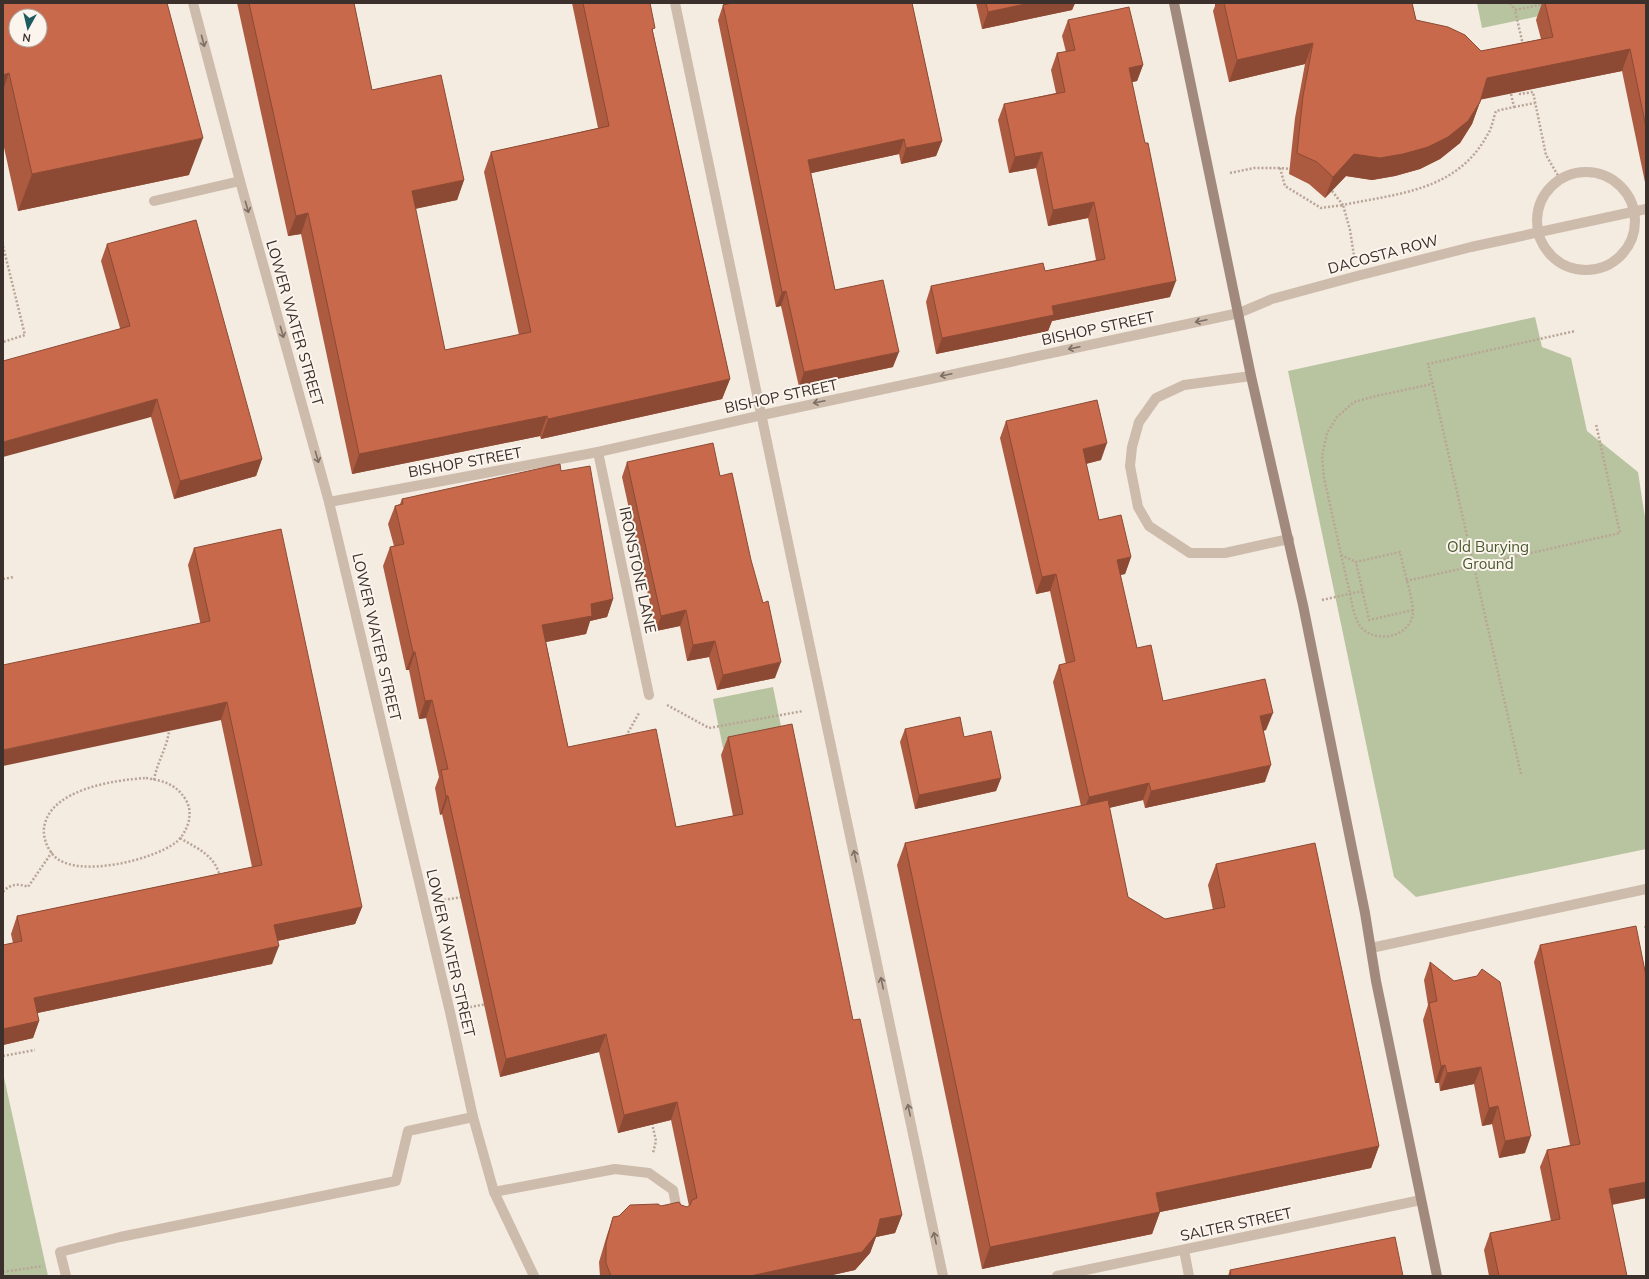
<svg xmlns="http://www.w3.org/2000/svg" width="1649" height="1279" viewBox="0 0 1649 1279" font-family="Mulish,sans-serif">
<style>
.green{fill:#b8c4a0}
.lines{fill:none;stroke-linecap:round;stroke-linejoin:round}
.path{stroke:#b9a596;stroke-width:2.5;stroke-dasharray:2 2;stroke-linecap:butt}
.service{stroke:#cdbbac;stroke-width:10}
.minor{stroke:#cdbbac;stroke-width:10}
.tertiary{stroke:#cdbbac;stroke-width:10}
.secondary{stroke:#a18a7d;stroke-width:10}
.wall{fill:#ac5a40}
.shaded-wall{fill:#8c4a34}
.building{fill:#c8694b;stroke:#8c4a34;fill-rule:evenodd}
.oneway{stroke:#7d6f65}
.labels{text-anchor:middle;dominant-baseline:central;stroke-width:4;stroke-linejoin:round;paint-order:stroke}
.street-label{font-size:15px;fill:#3b302b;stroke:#fbf5ee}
.park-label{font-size:15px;fill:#4a5a2e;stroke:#fbf5ee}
</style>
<rect width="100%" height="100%" fill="#f4ebe1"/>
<g class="green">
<path d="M 1477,3 L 1601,3 L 1482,28 Z"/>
<path d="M 1535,317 L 1542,347 L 1571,358 L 1587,431 L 1638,472 L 1646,524 L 1646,849 L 1416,897 L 1394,877 L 1288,371 Z"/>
<path d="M 773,687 L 783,736 L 723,748 L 713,699 Z"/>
<path d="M 3,1073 L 48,1276 L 3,1276 Z"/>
</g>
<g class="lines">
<g class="path">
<path d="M 1510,3 L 1515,10"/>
<path d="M 1523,45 L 1515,10 L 1549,3"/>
<path d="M 1519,89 L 1520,94 L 1533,92 L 1546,155 L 1560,179"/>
<path d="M 1514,107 L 1535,103"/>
<path d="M 1292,169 L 1280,168 L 1285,186 L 1321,208 L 1343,205 L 1350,230 L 1354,256"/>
<path d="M 1230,173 L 1254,168 L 1280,168"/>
<path d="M 1332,191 L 1343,205 C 1400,193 1457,191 1488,134 C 1492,128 1493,119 1496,111 L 1514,107 L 1511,94"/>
<path d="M 3,246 L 25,335 L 3,342"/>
<path d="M 1341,555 L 1356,562"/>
<path d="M 3,579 L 14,577"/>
<path d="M 1406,581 L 1620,533 L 1596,424"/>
<path d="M 1322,600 L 1362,591"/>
<path d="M 1413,610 L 1369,620 L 1356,562 L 1400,552 C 1403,568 1412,595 1413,610 C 1414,636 1376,646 1360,626 C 1354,617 1352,604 1350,594 L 1324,478 L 1322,456 L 1327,433 L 1337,417 L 1354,402 L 1376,396 L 1432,384"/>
<path d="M 667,705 L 709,728 L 803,711"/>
<path d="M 626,736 L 639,713"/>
<path d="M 1521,774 L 1428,364 L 1575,331"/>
<path d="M 146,778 C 164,781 176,784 186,800 C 190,808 190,812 189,820 C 187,829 182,838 175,843 C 152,860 77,879 54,856 C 47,848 43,838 44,828 C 49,789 115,780 146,778 Z"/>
<path d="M 154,780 C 157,762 167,748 169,731"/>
<path d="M 180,838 C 198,849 215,855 220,877"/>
<path d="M 3,892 C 10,884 18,883 28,887 L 52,852"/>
<path d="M 444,900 L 462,897"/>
<path d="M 1645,926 L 1646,928"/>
<path d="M 470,1007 L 487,1004"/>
<path d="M 3,1056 L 35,1050"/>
<path d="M 652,1123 L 656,1141 L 653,1153"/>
<path d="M 3,1272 L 43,1266"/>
</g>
<g class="service">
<circle cx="1586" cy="221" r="49"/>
<path d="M 154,201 L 240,181"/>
<path d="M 1239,313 L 1272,299 L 1357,276 L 1471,247 L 1646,209"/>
<path d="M 1251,376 L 1184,385 L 1156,398 L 1139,422 L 1132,447 L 1130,466 L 1138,507 L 1149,526 L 1190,553 L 1225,553 L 1289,539"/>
<path d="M 598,452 L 649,695"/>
<path d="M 494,1192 L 615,1169 L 649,1173 L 673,1190 L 678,1215"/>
<path d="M 66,1276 L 60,1252 L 120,1237 L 396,1181 L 408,1131 L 473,1117"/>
</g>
<g class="minor">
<path d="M 329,502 L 598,452 L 767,414 L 1239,313"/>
<path d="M 1184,1250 L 1189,1276"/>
<path d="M 1057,1276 L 1421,1200"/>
</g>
<g class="tertiary">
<path d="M 193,3 L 240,181 L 329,502 L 450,1012 L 473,1117 L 494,1192 L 534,1276"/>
<path d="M 675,3 C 762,428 855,851 943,1276"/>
<path d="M 1371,948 L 1646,889"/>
</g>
<path class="secondary" d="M 1174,3 L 1251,376 L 1303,605 L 1365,913 L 1376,981 L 1437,1276"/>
</g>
<g class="wall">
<path d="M 3,3 L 189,175 L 18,211 L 3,143 Z"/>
<path d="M 237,3 L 354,3 L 372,90 L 464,180 L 457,200 L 415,209 L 445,350 L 519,335 L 484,172 L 491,152 L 598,128 L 572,3 L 650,3 L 653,32 L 730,379 L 722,399 L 541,439 L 540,436 L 352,474 L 301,234 L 288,236 Z"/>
<path d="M 723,3 L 912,3 L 942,141 L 936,156 L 901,164 L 899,154 L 811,173 L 835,290 L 893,367 L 799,387 L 781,306 L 776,307 L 718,20 L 723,5 Z"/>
<path d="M 976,3 L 1075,3 L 1072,10 L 982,29 Z"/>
<path d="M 1215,3 L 1412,3 L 1416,20 L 1481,51 L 1541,39 L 1536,20 L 1542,3 L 1646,3 L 1646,187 L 1622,71 L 1481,99 L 1472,124 L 1460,143 L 1440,159 L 1420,169 L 1395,176 L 1372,180 L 1346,176 L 1325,198 L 1309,184 L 1289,174 L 1295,118 L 1305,64 L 1229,82 L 1213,11 L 1215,6 Z"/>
<path d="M 1068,20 L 1143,65 L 1137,81 L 1132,82 L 1170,297 L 1052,321 L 1048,331 L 936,354 L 926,302 L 931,286 L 1045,271 L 1096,260 L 1088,218 L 1048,226 L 1036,168 L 1009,173 L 998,120 L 1004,104 L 1056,93 L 1051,70 L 1057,53 L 1066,52 L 1062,36 Z"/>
<path d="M 107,244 L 262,459 L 256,476 L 174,499 L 151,417 L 120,328 L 101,261 Z"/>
<path d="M 1006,421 L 1101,460 L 1086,464 L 1099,520 L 1131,557 L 1125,574 L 1120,575 L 1137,648 L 1163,701 L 1266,730 L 1263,731 L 1265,782 L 1145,808 L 1143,800 L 1109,808 L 1128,897 L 1165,919 L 1213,910 L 1208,885 L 1216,864 L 1379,1146 L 1371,1168 L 1160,1212 L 1152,1234 L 982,1269 L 897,865 L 905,843 L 1081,806 L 1053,682 L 1059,665 L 1066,664 L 1050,591 L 1036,594 L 1000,438 Z"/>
<path d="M 627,462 L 720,476 L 775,678 L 717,690 L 709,657 L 687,661 L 680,626 L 656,631 L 622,477 Z"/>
<path d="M 561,471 L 613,599 L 607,617 L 590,621 L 586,634 L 546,642 L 568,747 L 676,827 L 733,816 L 721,755 L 728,737 L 853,1020 L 902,1215 L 895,1233 L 876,1237 L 870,1253 L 855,1270 L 828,1276 L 600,1276 L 599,1262 L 607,1235 L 613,1217 L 661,1206 L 681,1205 L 687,1207 L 689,1206 L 671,1120 L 618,1133 L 599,1052 L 500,1077 L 442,814 L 440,815 L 435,788 L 439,777 L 426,718 L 419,719 L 409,670 L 406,670 L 383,566 L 390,547 L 394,546 L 388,524 L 395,506 L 400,504 L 402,499 Z"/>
<path d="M 194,548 L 362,907 L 355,924 L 277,941 L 272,964 L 37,1013 L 39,1021 L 33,1038 L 3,1045 L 3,945 L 13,943 L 11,934 L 17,916 L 252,867 L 188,565 Z"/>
<path d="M 905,729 L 1001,778 L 996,791 L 915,809 L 900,742 Z"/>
<path d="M 1540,945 L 1646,1198 L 1612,1205 L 1627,1276 L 1489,1276 L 1484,1250 L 1490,1233 L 1551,1221 L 1540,1167 L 1547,1150 L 1570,1145 L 1534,962 Z"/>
<path d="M 1430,962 L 1525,1153 L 1499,1158 L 1492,1124 L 1482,1126 L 1474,1084 L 1440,1091 L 1439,1083 L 1435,1083 L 1423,1020 L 1428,1005 L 1424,980 Z"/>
<path d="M 1230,1270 L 1403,1276 L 1228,1276 Z"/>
</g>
<g class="shaded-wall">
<path d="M 1030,3 L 1075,3 L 1072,10 L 982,29 L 988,12 Z"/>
<path d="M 1313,43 L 1305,64 L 1229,82 L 1237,60 Z"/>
<path d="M 1630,49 L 1622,71 L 1479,100 L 1487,78 Z"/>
<path d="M 1143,65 L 1137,81 L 1123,84 L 1129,68 Z"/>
<path d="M 9,73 L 3,90 L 3,75 Z"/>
<path d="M 1480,102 L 1472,124 L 1460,143 L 1440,159 L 1420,169 L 1395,176 L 1372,180 L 1346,176 L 1325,198 L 1333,177 L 1354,154 Z"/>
<path d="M 203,138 L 189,175 L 18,211 L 32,174 Z"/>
<path d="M 904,139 L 899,154 L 803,175 L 808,160 Z"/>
<path d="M 942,141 L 936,156 L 901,164 L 906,148 Z"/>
<path d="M 1042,152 L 1036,168 L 1009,173 L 1015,157 Z"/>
<path d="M 464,180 L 457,200 L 404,211 L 412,191 Z"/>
<path d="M 1094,202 L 1088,218 L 1048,226 L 1053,210 Z"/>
<path d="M 308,213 L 301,234 L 288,236 L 296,216 Z"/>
<path d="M 1176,281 L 1170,297 L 1052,321 L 1048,331 L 936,354 L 942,338 L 1052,306 Z"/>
<path d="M 786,291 L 781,306 L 776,307 L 782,292 Z"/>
<path d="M 899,352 L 893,367 L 799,387 L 804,372 Z"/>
<path d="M 730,379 L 722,399 L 541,439 L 548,419 Z"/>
<path d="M 157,399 L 151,417 L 3,457 L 3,442 Z"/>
<path d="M 547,416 L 540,436 L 352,474 L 359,454 Z"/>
<path d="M 1107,443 L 1101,460 L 1077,466 L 1083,449 Z"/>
<path d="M 262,459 L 256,476 L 174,499 L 180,481 Z"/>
<path d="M 1131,557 L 1125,574 L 1111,577 L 1117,560 Z"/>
<path d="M 1056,574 L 1050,591 L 1036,594 L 1042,577 Z"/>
<path d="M 613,599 L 607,617 L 590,621 L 586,634 L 536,644 L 542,625 L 591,604 Z"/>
<path d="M 686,610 L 680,626 L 656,631 L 661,616 Z"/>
<path d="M 715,641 L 709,657 L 687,661 L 693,645 Z"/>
<path d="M 413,652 L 415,652 L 409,670 L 406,670 Z"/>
<path d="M 781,662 L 775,678 L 717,690 L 723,675 Z"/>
<path d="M 432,700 L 426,718 L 419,719 L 425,701 Z"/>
<path d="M 227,702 L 221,720 L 3,766 L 3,750 Z"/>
<path d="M 1273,713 L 1266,730 L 1254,733 L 1260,716 Z"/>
<path d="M 1271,765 L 1265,782 L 1145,808 L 1151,791 Z"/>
<path d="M 1001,778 L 996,791 L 915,809 L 919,795 Z"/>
<path d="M 1149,783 L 1143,800 L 1083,814 L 1089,797 Z"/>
<path d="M 446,796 L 448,796 L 442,814 L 440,815 Z"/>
<path d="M 362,907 L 355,924 L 268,943 L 274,925 Z"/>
<path d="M 279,946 L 272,964 L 28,1015 L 34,998 Z"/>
<path d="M 39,1021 L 33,1038 L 3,1045 L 3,1029 Z"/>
<path d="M 606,1034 L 599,1052 L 500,1077 L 506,1059 Z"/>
<path d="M 1445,1065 L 1439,1083 L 1435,1083 L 1441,1066 Z"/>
<path d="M 1481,1067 L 1474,1084 L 1440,1091 L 1447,1073 Z"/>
<path d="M 677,1102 L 671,1120 L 618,1133 L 624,1115 Z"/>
<path d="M 1498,1106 L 1492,1124 L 1482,1126 L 1489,1108 Z"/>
<path d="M 1531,1136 L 1525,1153 L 1499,1158 L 1505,1141 Z"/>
<path d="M 1379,1146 L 1371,1168 L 1160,1212 L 1152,1234 L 982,1269 L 990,1247 L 1156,1193 Z"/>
<path d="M 1646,1182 L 1646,1198 L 1603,1206 L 1609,1189 Z"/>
<path d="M 902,1215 L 895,1233 L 876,1237 L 870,1253 L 855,1270 L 828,1276 L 750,1276 L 880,1219 Z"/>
</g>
<g class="building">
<path d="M 3,3 L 167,3 L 203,138 L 32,174 L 9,73 L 3,75 ZM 16,16 L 40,16 L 40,40 L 16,40 Z"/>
<path d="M 249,3 L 354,3 L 372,90 L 441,75 L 464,180 L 412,191 L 445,350 L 531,332 L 491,152 L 609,126 L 583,3 L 650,3 L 655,28 L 652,29 L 730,379 L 548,419 L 547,416 L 359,454 L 308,213 L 296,216 Z"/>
<path d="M 732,3 L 912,3 L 942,141 L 906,148 L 904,139 L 808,160 L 835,290 L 883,280 L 899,352 L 804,372 L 786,291 L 782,292 L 723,5 Z"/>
<path d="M 986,3 L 1030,3 L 988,12 Z"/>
<path d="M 1224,3 L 1412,3 L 1416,20 L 1448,27 L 1465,35 L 1481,51 L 1553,37 L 1545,3 L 1646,3 L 1646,127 L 1630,49 L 1487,78 L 1480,102 L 1468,121 L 1448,137 L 1428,147 L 1403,154 L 1380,158 L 1354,154 L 1333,177 L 1317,162 L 1297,153 L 1303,96 L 1313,43 L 1237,60 Z"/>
<path d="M 1129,7 L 1143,65 L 1129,68 L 1145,143 L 1148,143 L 1176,281 L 1052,306 L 1054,315 L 942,338 L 931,286 L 1043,263 L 1045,271 L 1105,259 L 1094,202 L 1053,210 L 1042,152 L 1015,157 L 1004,104 L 1065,92 L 1057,53 L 1075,50 L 1068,20 Z"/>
<path d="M 196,220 L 262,459 L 180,481 L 157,399 L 3,442 L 3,361 L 130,326 L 107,244 Z"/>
<path d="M 1097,400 L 1107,443 L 1083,449 L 1099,520 L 1121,515 L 1131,557 L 1117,560 L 1137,648 L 1151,645 L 1163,701 L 1265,679 L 1273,713 L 1260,716 L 1271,765 L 1151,791 L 1149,783 L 1089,797 L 1059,665 L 1075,661 L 1056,574 L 1042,577 L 1006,421 Z"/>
<path d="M 713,443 L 720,476 L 732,473 L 751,560 L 763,603 L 768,601 L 781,662 L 723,675 L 715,641 L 693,645 L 686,610 L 661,616 L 627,462 Z"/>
<path d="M 560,464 L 561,471 L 590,466 L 613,599 L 591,604 L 592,616 L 542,625 L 568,747 L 656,729 L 676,827 L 743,814 L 728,737 L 792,724 L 853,1020 L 860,1019 L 902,1215 L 880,1219 L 876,1235 L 862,1252 L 750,1276 L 611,1276 L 606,1263 L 606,1243 L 613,1217 L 619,1216 L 630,1205 L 658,1204 L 661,1206 L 679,1202 L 681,1205 L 687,1207 L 690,1205 L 692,1200 L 697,1198 L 677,1102 L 624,1115 L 606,1034 L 506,1059 L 448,796 L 446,796 L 441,770 L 448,769 L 432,700 L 425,701 L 415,652 L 413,652 L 390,547 L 404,544 L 395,506 L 403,504 L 402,499 Z"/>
<path d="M 281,529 L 362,907 L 274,925 L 279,946 L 34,998 L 39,1021 L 3,1029 L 3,945 L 22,941 L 17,916 L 262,865 L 227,702 L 3,750 L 3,665 L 210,621 L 194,548 Z"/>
<path d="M 960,717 L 964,737 L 991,731 L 1001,778 L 919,795 L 905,729 Z"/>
<path d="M 1108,800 L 1128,897 L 1165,919 L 1225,907 L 1216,864 L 1315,843 L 1379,1146 L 1156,1193 L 1160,1212 L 990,1247 L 905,843 Z"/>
<path d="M 1636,926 L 1646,976 L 1646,1182 L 1609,1189 L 1627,1276 L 1499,1276 L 1490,1233 L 1560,1219 L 1547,1150 L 1580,1144 L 1540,945 Z"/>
<path d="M 1430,962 L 1454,981 L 1477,976 L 1482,969 L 1500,982 L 1531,1136 L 1505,1141 L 1498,1106 L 1489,1108 L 1481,1067 L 1447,1073 L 1445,1065 L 1441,1066 L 1429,1003 L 1437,1001 Z"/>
<path d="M 1395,1237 L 1403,1276 L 1231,1276 L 1230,1270 Z"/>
</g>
<defs><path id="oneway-shaft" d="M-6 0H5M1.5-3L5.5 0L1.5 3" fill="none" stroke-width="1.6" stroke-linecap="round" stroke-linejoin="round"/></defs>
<g class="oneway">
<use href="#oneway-shaft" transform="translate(203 41) rotate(75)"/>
<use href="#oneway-shaft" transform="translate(247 207) rotate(74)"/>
<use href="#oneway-shaft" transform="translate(1201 321) rotate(168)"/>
<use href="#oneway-shaft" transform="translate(282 332) rotate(74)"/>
<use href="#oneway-shaft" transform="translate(1074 348) rotate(168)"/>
<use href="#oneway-shaft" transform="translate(946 375) rotate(168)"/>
<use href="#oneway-shaft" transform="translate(819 402) rotate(168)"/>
<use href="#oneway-shaft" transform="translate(317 457) rotate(74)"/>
<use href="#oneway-shaft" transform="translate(855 856) rotate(-102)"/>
<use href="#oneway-shaft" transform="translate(882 983) rotate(-102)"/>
<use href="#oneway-shaft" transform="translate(909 1110) rotate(-102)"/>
<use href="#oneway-shaft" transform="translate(935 1238) rotate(-102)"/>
</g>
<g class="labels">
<g class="street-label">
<text transform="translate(1383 254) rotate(-15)">DACOSTA ROW</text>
<text transform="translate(295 323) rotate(74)">LOWER WATER STREET</text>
<text transform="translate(1098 328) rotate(-12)">BISHOP STREET</text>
<text transform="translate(781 396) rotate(-12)">BISHOP STREET</text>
<text transform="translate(465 462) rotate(-10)">BISHOP STREET</text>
<text transform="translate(638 570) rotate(78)">IRONSTONE LANE</text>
<text transform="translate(377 637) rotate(77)">LOWER WATER STREET</text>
<text transform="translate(451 953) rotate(77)">LOWER WATER STREET</text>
<text transform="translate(1236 1224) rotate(-12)">SALTER STREET</text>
</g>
<g class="park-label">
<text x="1488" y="546">Old Burying<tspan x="1488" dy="17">Ground</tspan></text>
</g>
</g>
<rect width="1649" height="1279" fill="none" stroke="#3b302b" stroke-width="8"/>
<g transform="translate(28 28) rotate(188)"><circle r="19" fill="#fbf5ee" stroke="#aea6a0"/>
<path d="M0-3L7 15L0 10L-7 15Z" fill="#1f5a5e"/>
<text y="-6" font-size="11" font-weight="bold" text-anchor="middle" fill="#3b302b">N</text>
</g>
</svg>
